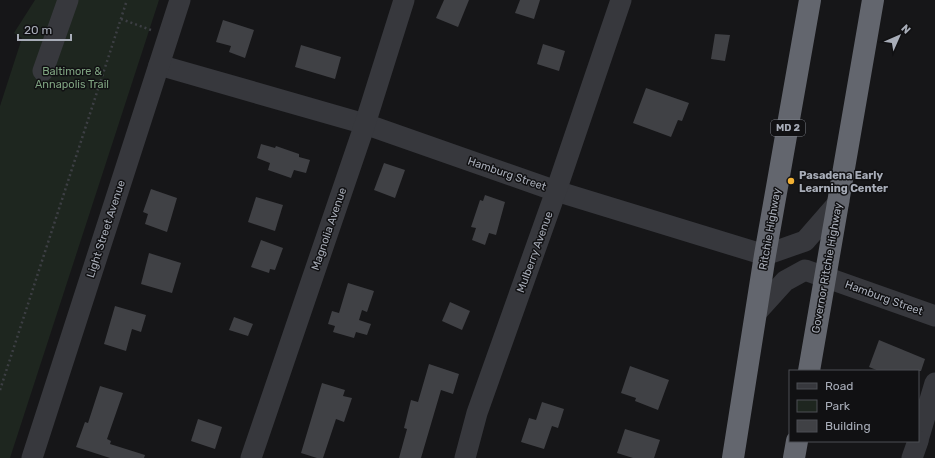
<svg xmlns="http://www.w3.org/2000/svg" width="935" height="458" viewBox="0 0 935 458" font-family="Rubik,sans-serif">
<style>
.green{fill:#1e261f}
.building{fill:#404145}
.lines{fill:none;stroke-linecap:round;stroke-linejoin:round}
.path{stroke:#3d3f44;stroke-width:2.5;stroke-dasharray:2 3;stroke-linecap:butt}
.minor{stroke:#37383d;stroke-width:21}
.highway{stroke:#63666e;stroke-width:22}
.poi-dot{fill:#f2b134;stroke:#111113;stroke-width:1.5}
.labels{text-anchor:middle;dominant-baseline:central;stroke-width:3;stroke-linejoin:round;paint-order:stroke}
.shield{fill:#111113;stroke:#7b7e86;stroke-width:1}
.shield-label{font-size:10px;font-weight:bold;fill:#a8adb8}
.park-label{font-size:11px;fill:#7fa381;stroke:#111113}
.street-label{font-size:11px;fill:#a8adb8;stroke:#111113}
.poi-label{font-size:11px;font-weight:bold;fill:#a8adb8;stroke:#111113;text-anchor:start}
</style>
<rect width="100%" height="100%" fill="#161618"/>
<path class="green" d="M 35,0 L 159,0 L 10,458 L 0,458 L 0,106 L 22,38 L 14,33 Z"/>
<g class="building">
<path d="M 444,0 L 469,0 L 458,27 L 436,18 Z"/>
<path d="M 520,0 L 540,0 L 534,19 L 515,13 Z"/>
<path d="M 223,20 L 254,30 L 245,58 L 229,52 L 231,46 L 216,42 Z"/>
<path d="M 715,34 L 730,35 L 725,61 L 711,59 Z"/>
<path d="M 543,44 L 565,51 L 559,71 L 537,64 Z"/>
<path d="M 301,45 L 341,57 L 335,79 L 295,67 Z"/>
<path d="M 646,88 L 689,103 L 682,121 L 678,120 L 671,137 L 633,123 Z"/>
<path d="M 261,144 L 275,148 L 276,146 L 299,154 L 299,157 L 310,160 L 306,173 L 294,170 L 291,178 L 268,170 L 270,163 L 257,158 Z"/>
<path d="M 384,163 L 405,170 L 395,198 L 374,190 Z"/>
<path d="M 151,189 L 177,198 L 167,232 L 145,224 L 148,214 L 143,212 Z"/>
<path d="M 485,195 L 505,202 L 496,235 L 489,233 L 485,245 L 472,240 L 476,228 L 471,227 L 480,200 L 483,201 Z"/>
<path d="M 256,197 L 283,205 L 275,231 L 248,222 Z"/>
<path d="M 261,240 L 283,248 L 275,270 L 270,269 L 269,273 L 251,267 Z"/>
<path d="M 149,253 L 181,263 L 172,293 L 141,284 Z"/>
<path d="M 348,283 L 374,291 L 367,312 L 362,310 L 359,320 L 371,324 L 367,335 L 356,332 L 354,338 L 333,332 L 335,326 L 328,324 L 332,311 L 339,313 Z"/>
<path d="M 450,302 L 470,311 L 462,330 L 442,321 Z"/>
<path d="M 115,306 L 146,315 L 141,332 L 132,329 L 126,351 L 104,344 Z"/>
<path d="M 234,317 L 253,324 L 248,336 L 229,330 Z"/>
<path d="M 879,340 L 925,359 L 921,371 L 879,371 L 869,367 Z"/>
<path d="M 429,364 L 459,374 L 453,394 L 441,390 L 421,458 L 399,458 L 407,429 L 404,428 L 411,400 L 418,402 Z"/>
<path d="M 630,366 L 669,380 L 658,410 L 635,401 L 636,398 L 621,393 Z"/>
<path d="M 322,383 L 345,390 L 343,396 L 352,398 L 344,422 L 336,419 L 323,458 L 317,458 L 301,453 Z"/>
<path d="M 100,386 L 123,393 L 107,439 L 111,441 L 110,444 L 145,455 L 144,458 L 110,458 L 76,447 L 85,422 L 88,423 Z"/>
<path d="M 542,402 L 564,409 L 558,428 L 552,426 L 544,449 L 521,442 L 529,418 L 536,420 Z"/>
<path d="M 198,419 L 222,427 L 215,449 L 191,441 Z"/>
<path d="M 625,429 L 660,440 L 654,458 L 633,458 L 617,453 Z"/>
</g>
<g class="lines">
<g class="path">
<path d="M 121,19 L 151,30"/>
<path d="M 0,390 L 127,0"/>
</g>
<g class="minor">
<path d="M 159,65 L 365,124 L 556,191 L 765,255 L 805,241 L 839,202"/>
<path d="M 43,71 L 68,0"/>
<path d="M 756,313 L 785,281 L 805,270 L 935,316"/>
<path d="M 918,440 L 935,383"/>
<path d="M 32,458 L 180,0"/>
<path d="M 251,458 L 365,124 L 404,0"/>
<path d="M 465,458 L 477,413 L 556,191 L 621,0"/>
<path d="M 912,458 L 918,441"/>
</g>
<g class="highway">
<path d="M 809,371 L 873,0"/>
<path d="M 733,458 L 765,255 L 810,0"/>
<path d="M 794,458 L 797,441"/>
</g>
</g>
<circle class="poi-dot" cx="791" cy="181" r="4"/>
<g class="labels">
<rect class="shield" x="771" y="120" width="34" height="16" rx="3"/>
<g class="shield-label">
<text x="788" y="128">MD 2</text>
</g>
<g class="park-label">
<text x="72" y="71">Baltimore &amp;<tspan x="72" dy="13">Annapolis Trail</tspan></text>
</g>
<g class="street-label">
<text transform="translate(507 174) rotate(19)">Hamburg Street</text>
<text transform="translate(106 229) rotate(-72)">Light Street Avenue</text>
<text transform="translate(329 229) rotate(-71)">Magnolia Avenue</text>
<text transform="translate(770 229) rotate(-80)">Ritchie Highway</text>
<text transform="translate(535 252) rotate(-70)">Mulberry Avenue</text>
<text transform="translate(827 268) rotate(-80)">Governor Ritchie Highway</text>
<text transform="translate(884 298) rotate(20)">Hamburg Street</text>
</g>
<g class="poi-label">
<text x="799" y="175">Pasadena Early<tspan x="799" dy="13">Learning Center</tspan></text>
</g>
</g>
<rect x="789" y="370" width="130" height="72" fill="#111113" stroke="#4d4f55"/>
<rect x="797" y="383" width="20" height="6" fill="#37383d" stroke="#4d4f55"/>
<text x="825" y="390" font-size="12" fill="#a8adb8">Road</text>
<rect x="797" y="400" width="20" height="12" fill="#1e261f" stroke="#4d4f55"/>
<text x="825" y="410" font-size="12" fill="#a8adb8">Park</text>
<rect x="797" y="420" width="20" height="12" fill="#404145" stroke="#4d4f55"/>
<text x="825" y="430" font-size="12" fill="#a8adb8">Building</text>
<g transform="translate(899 36) rotate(45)" stroke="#111113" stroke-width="3" paint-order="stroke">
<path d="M0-3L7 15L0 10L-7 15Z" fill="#a8adb8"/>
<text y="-6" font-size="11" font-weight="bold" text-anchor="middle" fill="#a8adb8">N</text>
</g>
<path d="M18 34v6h53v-6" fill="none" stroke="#a8adb8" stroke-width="2"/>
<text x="24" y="34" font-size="12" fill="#a8adb8" stroke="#111113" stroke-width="3" paint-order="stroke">20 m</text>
</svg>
